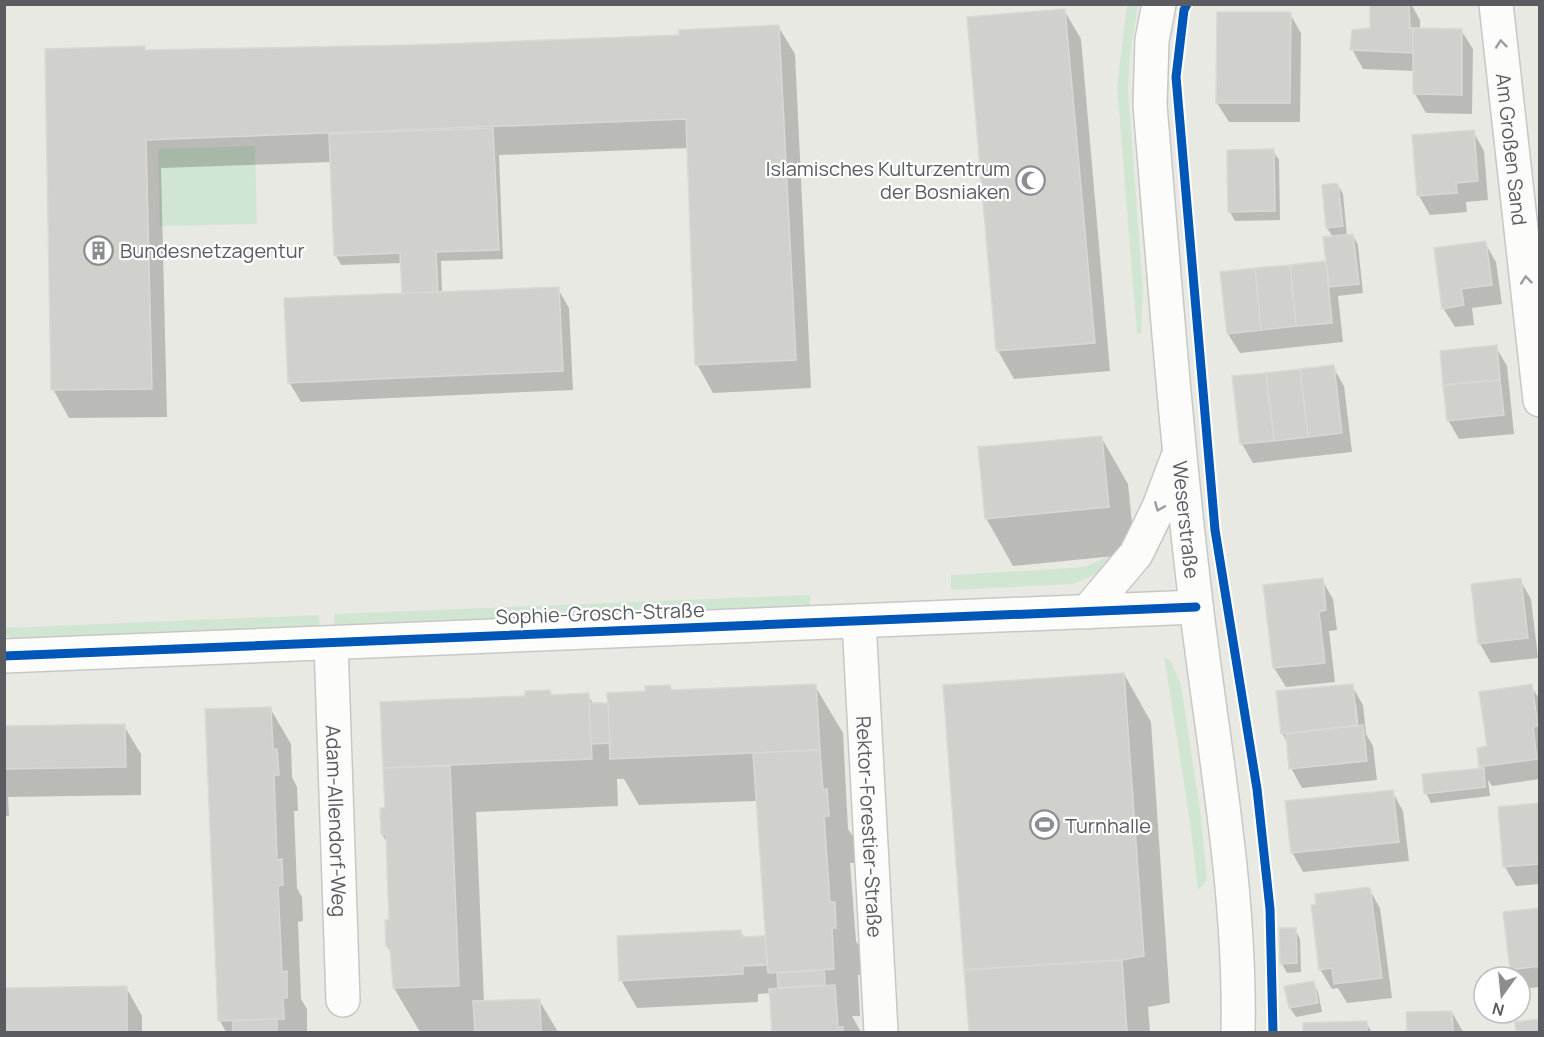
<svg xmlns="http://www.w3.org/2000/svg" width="1544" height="1037" viewBox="0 0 1544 1037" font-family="Manrope,sans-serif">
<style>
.green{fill:#d1e6d2}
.shadow{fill:#0003;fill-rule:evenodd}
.building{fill:#d0d0cd;stroke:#d8d8d4;stroke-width:1.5}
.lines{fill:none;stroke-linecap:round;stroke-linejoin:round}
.minor-casing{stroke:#c7c7c6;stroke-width:36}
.minor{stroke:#fcfcfb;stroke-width:33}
.cycleway-casing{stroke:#fff;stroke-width:13}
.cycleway{stroke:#0057b8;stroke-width:9}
.oneway{stroke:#9b9c9f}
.labels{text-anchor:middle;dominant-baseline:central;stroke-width:4.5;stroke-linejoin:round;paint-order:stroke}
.street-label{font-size:20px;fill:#5a5c62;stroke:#fff}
.poi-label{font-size:20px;fill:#5a5c62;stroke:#fff;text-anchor:start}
</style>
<rect width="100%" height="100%" fill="#e9e9e4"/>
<g class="green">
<path d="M 1127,5 L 1138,5 L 1130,56 L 1128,88 L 1143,292 L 1141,333 L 1137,334 L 1117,86 Z"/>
<path d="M 255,146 L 257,224 L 160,226 L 158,149 Z"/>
<path d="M 1112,555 L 1118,557 C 1104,570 1090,578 1072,584 L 951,590 L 951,575 L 1072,568 L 1086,566 Z"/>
<path d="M 810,595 L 810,613 L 335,632 L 334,614 Z"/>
<path d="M 319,615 L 320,633 L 13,640 L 5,634 L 4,628 Z"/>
<path d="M 1164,656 L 1171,662 L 1181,685 L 1201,817 L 1207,880 L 1198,890 L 1190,822 Z"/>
</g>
<g class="shadow">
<path d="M 1372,4 L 1411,4 L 1420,20 L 1420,30 L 1461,30 L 1473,49 L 1472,114 L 1426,113 L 1415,94 L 1415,71 L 1363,69 L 1352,49 L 1372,30 Z"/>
<path d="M 1064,10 L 1081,39 L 1110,371 L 1014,379 L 998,351 Z"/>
<path d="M 1290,14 L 1301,33 L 1300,122 L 1229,122 L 1217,103 Z"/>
<path d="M 778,26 L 795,54 L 811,388 L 713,393 L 697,364 L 689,148 L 499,155 L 503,259 L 441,261 L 442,293 L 558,289 L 569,308 L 573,390 L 301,402 L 289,382 L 403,295 L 402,263 L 341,265 L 336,256 L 332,162 L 161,168 L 167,417 L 69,418 L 53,389 L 144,48 L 146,52 L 414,46 L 681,37 Z"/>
<path d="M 1473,131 L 1484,151 L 1488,200 L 1466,202 L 1467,212 L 1430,215 L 1419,196 Z"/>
<path d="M 1273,151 L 1279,160 L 1280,220 L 1235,221 L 1230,212 Z"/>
<path d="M 1338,185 L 1343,194 L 1347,236 L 1353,235 L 1358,245 L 1363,293 L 1338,296 L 1343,342 L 1240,353 L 1228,334 L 1222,273 L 1325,263 L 1328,268 L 1333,237 L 1327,228 Z"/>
<path d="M 1485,243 L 1496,262 L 1502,304 L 1472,308 L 1474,325 L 1455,327 L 1443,308 Z"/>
<path d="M 1496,347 L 1507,366 L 1514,434 L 1459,439 L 1448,420 Z"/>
<path d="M 1333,367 L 1344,386 L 1352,452 L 1253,463 L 1242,444 L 1234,378 Z"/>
<path d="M 1101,437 L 1128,484 L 1135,554 L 1013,566 L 986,518 Z"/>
<path d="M 1322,580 L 1333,599 L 1337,630 L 1329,631 L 1335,682 L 1286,687 L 1274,668 Z"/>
<path d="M 1520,580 L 1531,599 L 1538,658 L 1491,663 L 1480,644 L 1473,585 Z"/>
<path d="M 1124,674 L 1151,722 L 1170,1003 L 1148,1007 L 1150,1032 L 969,1032 L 944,686 Z"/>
<path d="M 815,686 L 843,733 L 848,829 L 854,838 L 855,863 L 850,863 L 856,941 L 861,950 L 862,975 L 858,975 L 860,1016 L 852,1016 L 861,1032 L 773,1032 L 771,993 L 758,994 L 758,1002 L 637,1008 L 621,980 L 740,931 L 745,939 L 767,938 L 758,801 L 639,805 L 624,779 L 617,779 L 618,806 L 476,812 L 484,1002 L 539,1000 L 558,1032 L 420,1032 L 394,988 L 392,955 L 387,946 L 386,922 L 391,922 L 387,843 L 382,834 L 386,809 L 381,703 L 527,697 L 550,691 L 552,696 L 588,695 L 594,705 L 609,704 L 669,687 L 672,691 Z"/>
<path d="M 1352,686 L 1363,705 L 1366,734 L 1373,746 L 1377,780 L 1302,788 L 1291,768 L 1288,744 L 1282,733 ZM 1353,704 L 1356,704 L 1359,732 L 1357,733 Z"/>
<path d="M 1531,686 L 1540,700 L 1540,779 L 1492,786 L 1488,780 L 1490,796 L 1431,803 L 1426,793 L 1482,770 L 1478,749 L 1489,747 Z"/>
<path d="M 270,708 L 291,744 L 292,777 L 297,787 L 298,811 L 294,811 L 297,888 L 302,897 L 303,921 L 298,922 L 301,999 L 307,1009 L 307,1032 L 226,1032 L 220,1021 Z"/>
<path d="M 124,726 L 141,754 L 141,795 L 8,797 L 9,816 L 4,816 L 4,728 Z"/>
<path d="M 1392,791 L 1403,811 L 1409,861 L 1303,872 L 1292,852 Z"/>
<path d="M 1540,805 L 1540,884 L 1516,886 L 1505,867 L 1499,808 Z"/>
<path d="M 1369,889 L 1380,908 L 1392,998 L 1347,1003 L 1338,988 L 1332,989 L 1320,969 Z"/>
<path d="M 1540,909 L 1540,987 L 1522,989 L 1520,977 L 1515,977 L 1511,969 Z"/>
<path d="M 1295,929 L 1300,939 L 1301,972 L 1287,973 L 1282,964 Z"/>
<path d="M 1313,982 L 1318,992 L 1322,1012 L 1296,1017 L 1290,1008 Z"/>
<path d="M 126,987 L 142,1016 L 142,1032 L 4,1032 L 4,990 Z"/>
<path d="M 1452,1012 L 1463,1032 L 1409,1032 L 1408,1014 Z"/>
<path d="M 1366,1023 L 1372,1032 L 1305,1032 L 1305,1025 Z"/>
</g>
<g class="building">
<path d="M 1370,4 L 1409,4 L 1410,28 L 1413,28 L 1413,53 L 1350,50 L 1352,30 L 1370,28 Z"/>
<path d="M 1065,9 L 1095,343 L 996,351 L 967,17 Z"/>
<path d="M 1217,12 L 1291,12 L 1290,103 L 1216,103 Z"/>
<path d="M 779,25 L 796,360 L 695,365 L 686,119 L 146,140 L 152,389 L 51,390 L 45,49 L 145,46 L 145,50 L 414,45 L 679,35 L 679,30 Z"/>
<path d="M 1413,28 L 1462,29 L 1462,95 L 1413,94 Z"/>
<path d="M 493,128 L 499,250 L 436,252 L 438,292 L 402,294 L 400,253 L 334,256 L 329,134 Z"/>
<path d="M 1474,130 L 1478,181 L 1456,183 L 1457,193 L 1417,196 L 1412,135 Z"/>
<path d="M 1274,149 L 1275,211 L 1228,212 L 1227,150 Z"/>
<path d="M 1338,183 L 1343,226 L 1326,228 L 1322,185 Z"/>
<path d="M 1353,234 L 1359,284 L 1329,287 L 1323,237 Z"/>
<path d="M 1486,241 L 1492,285 L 1461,289 L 1464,305 L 1442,309 L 1434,248 Z"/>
<path d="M 1326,261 L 1332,323 L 1296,326 L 1290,265 Z"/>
<path d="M 1290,265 L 1296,326 L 1261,330 L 1255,268 Z"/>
<path d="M 1255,268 L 1261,330 L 1227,334 L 1220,272 Z"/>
<path d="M 559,287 L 563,371 L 288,383 L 284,298 Z"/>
<path d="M 1497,345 L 1500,380 L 1443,385 L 1440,351 Z"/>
<path d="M 1334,365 L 1342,433 L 1308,437 L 1300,369 Z"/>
<path d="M 1300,369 L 1308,437 L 1274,441 L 1266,373 Z"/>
<path d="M 1266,373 L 1274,441 L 1240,444 L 1232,376 Z"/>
<path d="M 1500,380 L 1504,415 L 1447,421 L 1443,385 Z"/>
<path d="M 1102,436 L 1109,507 L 985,519 L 978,447 Z"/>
<path d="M 1323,578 L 1326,610 L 1319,612 L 1325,663 L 1273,668 L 1263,585 Z"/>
<path d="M 1521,578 L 1528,638 L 1478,644 L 1471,584 Z"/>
<path d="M 1124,673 L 1144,956 L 1122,960 L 964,970 L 943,685 Z"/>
<path d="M 816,684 L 820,750 L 610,759 L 607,693 L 645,691 L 645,686 L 670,685 L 671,690 Z"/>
<path d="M 1353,684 L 1357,725 L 1281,734 L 1276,691 Z"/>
<path d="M 1532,684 L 1538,726 L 1533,727 L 1537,759 L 1479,767 L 1477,748 L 1487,746 L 1479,692 Z"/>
<path d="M 550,690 L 551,695 L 589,693 L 592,759 L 383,768 L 380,702 L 525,696 L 525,691 Z"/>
<path d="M 589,703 L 608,703 L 610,743 L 591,744 Z"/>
<path d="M 271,707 L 273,749 L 277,749 L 279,775 L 274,775 L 277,860 L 282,859 L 283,885 L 278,886 L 282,972 L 287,971 L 287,998 L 283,998 L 284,1019 L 218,1021 L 205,709 Z"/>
<path d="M 125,724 L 126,767 L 4,769 L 4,726 Z"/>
<path d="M 1363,725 L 1367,761 L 1289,769 L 1286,734 Z"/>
<path d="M 820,750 L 823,790 L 827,789 L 829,816 L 824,816 L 830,902 L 835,902 L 836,928 L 832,928 L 834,969 L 768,973 L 753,753 Z"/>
<path d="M 450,766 L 459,986 L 393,988 L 390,946 L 386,946 L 385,920 L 389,920 L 386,834 L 381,834 L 380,808 L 385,808 L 383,768 Z"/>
<path d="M 1484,768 L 1485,787 L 1424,794 L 1422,774 Z"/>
<path d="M 1393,790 L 1399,842 L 1291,853 L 1285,801 Z"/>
<path d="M 1540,803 L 1540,864 L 1503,867 L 1498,807 Z"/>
<path d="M 1370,887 L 1382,978 L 1334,984 L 1332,968 L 1319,970 L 1311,905 L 1316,905 L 1315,894 Z"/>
<path d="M 1540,908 L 1540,966 L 1510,970 L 1503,912 Z"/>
<path d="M 1279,928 L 1296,928 L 1297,963 L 1280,964 Z"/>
<path d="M 741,930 L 741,937 L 765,936 L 767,965 L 743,966 L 743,974 L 619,981 L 617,936 Z"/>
<path d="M 1122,960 L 1127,1032 L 969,1032 L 964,970 Z"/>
<path d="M 824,970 L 825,985 L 778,988 L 777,973 Z"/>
<path d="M 1314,981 L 1318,1003 L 1289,1008 L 1284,986 Z"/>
<path d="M 835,985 L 838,1027 L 843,1027 L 843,1032 L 772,1032 L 769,989 Z"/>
<path d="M 127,986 L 127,1032 L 4,1032 L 4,988 Z"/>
<path d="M 540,999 L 541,1032 L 475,1032 L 473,1001 Z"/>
<path d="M 1452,1011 L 1453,1032 L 1407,1032 L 1406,1012 Z"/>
<path d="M 277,1019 L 277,1032 L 233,1032 L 233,1021 Z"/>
<path d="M 1540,1019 L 1540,1032 L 1516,1032 L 1515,1022 Z"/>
<path d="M 1367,1021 L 1367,1032 L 1303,1032 L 1303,1023 Z"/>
</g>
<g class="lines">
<defs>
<g id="minor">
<path id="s1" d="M 1159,4 L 1152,40 L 1150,105 C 1164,272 1176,438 1196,604 C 1213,747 1241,888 1238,1032"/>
<path id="s2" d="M 1496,4 L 1540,400"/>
<path d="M 1087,612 L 1136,554 L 1159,507 L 1177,459"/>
<path id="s3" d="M 859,621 L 881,1032"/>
<path id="s4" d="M 331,643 L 343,1000"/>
<path d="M 4,656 L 1196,607"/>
</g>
</defs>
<use href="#minor" class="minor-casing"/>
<use href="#minor" class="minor"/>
<defs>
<g id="cycleway">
<path d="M 1187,4 L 1184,10 L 1176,77 L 1215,530 L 1257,789 L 1270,909 L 1273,1032"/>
<path d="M 4,656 L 1196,607"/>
</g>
</defs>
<use href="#cycleway" class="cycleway-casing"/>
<use href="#cycleway" class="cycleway"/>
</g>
<defs><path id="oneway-chevron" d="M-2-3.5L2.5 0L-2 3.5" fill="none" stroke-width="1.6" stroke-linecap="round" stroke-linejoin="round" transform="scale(1.5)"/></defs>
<g class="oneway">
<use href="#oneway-chevron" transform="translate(1501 44) rotate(-96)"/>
<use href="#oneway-chevron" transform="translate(1526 280) rotate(-96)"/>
<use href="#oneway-chevron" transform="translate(1159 507) rotate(112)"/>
</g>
<defs>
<symbol id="mosque-ring" viewBox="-11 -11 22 22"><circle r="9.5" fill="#fff" stroke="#8c8d90" stroke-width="1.5"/><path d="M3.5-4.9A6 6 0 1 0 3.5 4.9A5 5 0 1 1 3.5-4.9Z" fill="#8c8d90"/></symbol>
<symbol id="building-ring" viewBox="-11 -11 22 22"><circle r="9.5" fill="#fff" stroke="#8c8d90" stroke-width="1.5"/><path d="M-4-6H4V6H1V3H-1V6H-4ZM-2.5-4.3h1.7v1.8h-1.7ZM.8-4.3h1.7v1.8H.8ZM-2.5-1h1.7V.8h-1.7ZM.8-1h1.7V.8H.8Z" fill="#8c8d90"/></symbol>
<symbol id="stadium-ring" viewBox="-11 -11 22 22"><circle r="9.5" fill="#fff" stroke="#8c8d90" stroke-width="1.5"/><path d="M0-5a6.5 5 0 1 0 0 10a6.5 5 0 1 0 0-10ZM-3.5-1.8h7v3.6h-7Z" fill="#8c8d90"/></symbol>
</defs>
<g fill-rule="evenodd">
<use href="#mosque-ring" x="1014" y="164" width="33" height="33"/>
<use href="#building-ring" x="82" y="234" width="33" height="33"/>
<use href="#stadium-ring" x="1028" y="808" width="33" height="33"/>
</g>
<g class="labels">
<g class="street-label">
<text stroke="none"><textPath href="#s2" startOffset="146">Am Großen Sand</textPath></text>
<text stroke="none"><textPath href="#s1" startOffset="518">Weserstraße</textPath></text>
<text transform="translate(600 613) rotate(-2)">Sophie-Grosch-Straße</text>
<text stroke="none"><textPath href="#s4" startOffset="178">Adam-Allendorf-Weg</textPath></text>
<text stroke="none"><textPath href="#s3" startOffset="206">Rektor-Forestier-Straße</textPath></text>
</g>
<g class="poi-label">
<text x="1010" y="168" text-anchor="end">Islamisches Kulturzentrum<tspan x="1010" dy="23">der Bosniaken</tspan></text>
<text x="120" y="250">Bundesnetzagentur</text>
<text x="1065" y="825">Turnhalle</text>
</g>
</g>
<rect width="1544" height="1037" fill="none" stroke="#5a5c62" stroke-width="12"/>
<g transform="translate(1502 995) rotate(195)"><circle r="28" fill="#ffffff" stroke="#bdbec0" stroke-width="1.5"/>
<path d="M0-4.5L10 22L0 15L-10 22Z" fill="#8c8d90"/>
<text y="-9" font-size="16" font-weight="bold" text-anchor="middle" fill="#5a5c62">N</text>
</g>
</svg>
